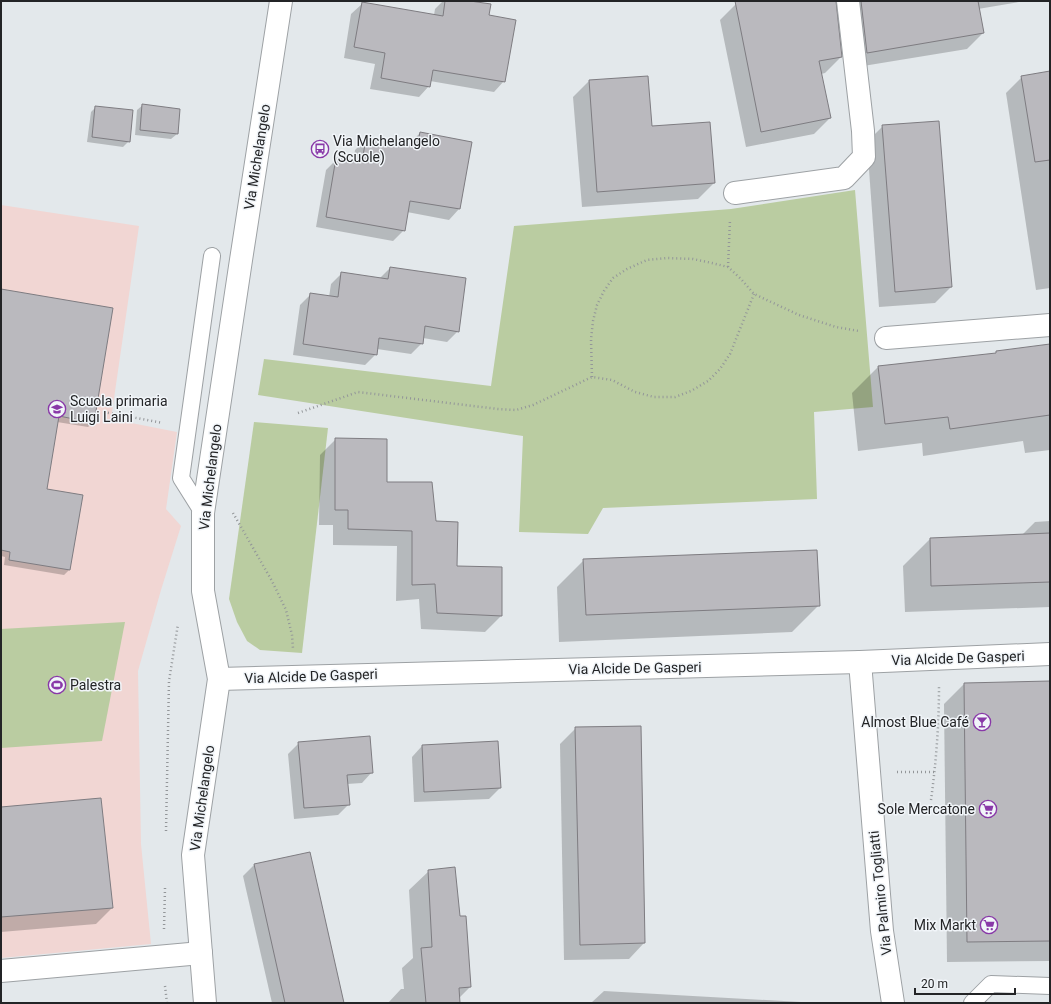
<svg xmlns="http://www.w3.org/2000/svg" width="1051" height="1004" viewBox="0 0 1051 1004" font-family="Roboto,sans-serif">
<style>
.education{fill:#f1d6d3}
.green{fill:#bacca1}
.shadow{fill:#0003}
.building{fill:#bab9be;stroke:#7e7c81}
.lines{fill:none;stroke-linecap:round;stroke-linejoin:round}
.lane-casing{stroke:#9da1a4;stroke-width:18}
.street-casing{stroke:#9da1a4;stroke-width:24}
.path{stroke:#939699;stroke-width:2.5;stroke-dasharray:1 3;stroke-linecap:butt}
.lane{stroke:#fff;stroke-width:16}
.street{stroke:#fff;stroke-width:22}
.labels{text-anchor:middle;dominant-baseline:central;stroke-width:3;stroke-linejoin:round;paint-order:stroke}
.poi-label{font-size:14px;fill:#232426;stroke:#f1f5f9;text-anchor:start}
.street-label{font-size:14px;fill:#232426;stroke:#f1f5f9}
</style>
<rect width="100%" height="100%" fill="#e3e8eb"/>
<path class="education" d="M 1,205 L 139,226 L 111,419 L 177,432 L 166,509 L 181,526 L 161,590 L 138,671 L 141,844 L 151,944 L 1,958 Z"/>
<g class="green">
<path d="M 855,190 L 873,407 L 814,412 L 817,499 L 603,508 L 588,534 L 519,532 L 523,436 L 258,395 L 264,359 L 491,386 L 514,226 L 731,209 Z"/>
<path d="M 254,422 L 328,428 L 302,653 L 260,650 L 247,641 L 237,622 L 229,599 Z"/>
<path d="M 125,622 L 102,741 L 1,748 L 1,629 Z"/>
</g>
<g class="shadow">
<path d="M 443,1 L 464,1 L 488,16 L 504,81 L 494,92 L 430,81 L 429,86 L 419,97 L 370,89 L 375,64 L 344,58 L 351,14 L 362,4 L 434,15 L 435,9 Z"/>
<path d="M 753,1 L 835,1 L 841,57 L 825,73 L 821,74 L 830,118 L 814,134 L 746,147 L 720,20 L 736,4 Z"/>
<path d="M 845,1 L 1025,1 L 978,9 L 983,33 L 967,49 L 851,68 Z"/>
<path d="M 1050,72 L 1050,288 L 1036,290 L 1006,93 L 1022,77 Z"/>
<path d="M 647,77 L 651,127 L 714,183 L 698,199 L 582,207 L 573,97 L 589,81 Z"/>
<path d="M 143,105 L 177,134 L 171,139 L 135,135 L 137,110 Z"/>
<path d="M 96,107 L 129,141 L 123,147 L 87,142 L 91,112 Z"/>
<path d="M 883,126 L 951,287 L 935,303 L 879,307 L 867,142 Z"/>
<path d="M 420,133 L 471,142 L 459,209 L 449,220 L 407,212 L 404,230 L 393,241 L 316,227 L 326,170 L 337,159 L 353,162 L 355,150 L 366,139 L 409,146 L 409,144 Z"/>
<path d="M 390,268 L 458,331 L 447,342 L 423,338 L 422,343 L 411,354 L 377,349 L 376,354 L 365,365 L 293,355 L 300,305 L 311,294 L 329,297 L 331,284 L 342,273 L 379,279 Z"/>
<path d="M 1,290 L 94,422 L 88,427 L 57,422 L 46,490 L 69,570 L 64,575 L 4,565 L 5,557 L 1,556 Z"/>
<path d="M 1050,345 L 1050,450 L 1025,453 L 1023,441 L 923,456 L 922,443 L 858,451 L 852,393 L 879,366 L 995,354 L 997,352 Z"/>
<path d="M 336,439 L 386,483 L 435,522 L 456,567 L 501,616 L 485,632 L 421,629 L 419,599 L 396,601 L 397,546 L 333,545 L 333,525 L 319,525 L 320,455 Z"/>
<path d="M 1050,521 L 1050,607 L 905,612 L 903,566 L 930,539 L 1022,535 L 1035,522 Z"/>
<path d="M 584,560 L 819,605 L 792,632 L 559,642 L 557,587 Z"/>
<path d="M 1050,682 L 1050,961 L 947,962 L 944,704 L 964,684 Z"/>
<path d="M 576,728 L 644,943 L 629,959 L 564,960 L 560,744 Z"/>
<path d="M 299,743 L 372,772 L 362,783 L 347,784 L 349,804 L 338,815 L 294,819 L 288,754 Z"/>
<path d="M 422,746 L 500,788 L 489,799 L 414,802 L 412,757 Z"/>
<path d="M 100,800 L 112,908 L 96,924 L 1,932 L 1,808 Z"/>
<path d="M 309,853 L 343,1003 L 272,1003 L 243,876 L 254,865 Z"/>
<path d="M 429,871 L 459,917 L 470,987 L 458,999 L 459,1003 L 388,1003 L 401,989 L 404,989 L 402,968 L 413,958 L 409,890 Z"/>
<path d="M 604,991 L 819,1003 L 591,1003 Z"/>
</g>
<g class="building">
<path d="M 445,1 L 470,1 L 491,4 L 489,15 L 516,20 L 505,82 L 433,70 L 430,87 L 381,78 L 385,53 L 354,47 L 362,2 L 443,16 Z"/>
<path d="M 735,1 L 836,1 L 842,57 L 819,61 L 831,118 L 761,132 Z"/>
<path d="M 861,1 L 978,1 L 984,33 L 867,53 Z"/>
<path d="M 1050,71 L 1050,160 L 1035,162 L 1021,76 Z"/>
<path d="M 648,76 L 652,126 L 710,122 L 715,183 L 597,192 L 589,80 Z"/>
<path d="M 142,104 L 180,109 L 178,134 L 140,130 Z"/>
<path d="M 95,106 L 133,110 L 130,142 L 92,137 Z"/>
<path d="M 939,121 L 952,287 L 895,292 L 882,125 Z"/>
<path d="M 420,132 L 472,142 L 460,209 L 410,201 L 405,231 L 326,217 L 336,158 L 362,162 L 366,138 L 417,147 Z"/>
<path d="M 390,267 L 466,278 L 459,332 L 425,326 L 423,344 L 379,338 L 377,355 L 303,344 L 310,293 L 338,297 L 341,272 L 388,279 Z"/>
<path d="M 1,289 L 113,308 L 94,423 L 59,416 L 47,489 L 83,495 L 70,570 L 9,560 L 10,552 L 1,550 Z"/>
<path d="M 1050,344 L 1050,415 L 950,429 L 948,417 L 885,424 L 878,366 L 996,353 L 996,351 Z"/>
<path d="M 335,438 L 387,439 L 387,482 L 432,482 L 436,521 L 458,522 L 457,566 L 502,567 L 502,616 L 437,613 L 435,584 L 412,585 L 412,531 L 348,529 L 348,510 L 335,510 Z"/>
<path d="M 1050,533 L 1050,582 L 931,586 L 930,538 Z"/>
<path d="M 817,550 L 820,606 L 586,615 L 583,559 Z"/>
<path d="M 1050,681 L 1050,941 L 967,942 L 964,683 Z"/>
<path d="M 641,726 L 645,943 L 580,945 L 575,727 Z"/>
<path d="M 370,736 L 373,773 L 347,775 L 350,805 L 304,808 L 298,742 Z"/>
<path d="M 498,741 L 501,788 L 424,792 L 422,745 Z"/>
<path d="M 101,798 L 113,908 L 1,917 L 1,807 Z"/>
<path d="M 310,852 L 344,1003 L 285,1003 L 254,864 Z"/>
<path d="M 455,867 L 460,916 L 466,916 L 471,987 L 459,988 L 460,1003 L 426,1003 L 421,948 L 432,947 L 428,870 Z"/>
</g>
<g class="lines">
<defs>
<g id="lane">
<path d="M 203,513 L 181,478 L 212,256"/>
<path d="M 972,1003 L 991,984 L 1050,986"/>
</g>
<g id="street">
<path d="M 735,193 L 844,178 L 864,157 L 863,131 L 848,1"/>
<path d="M 886,338 L 1050,325"/>
<path d="M 860,662 L 882,931 L 893,1003"/>
<path d="M 219,679 L 860,662 L 1050,654"/>
<path d="M 1,971 L 201,953"/>
<path d="M 205,1003 L 193,855 L 219,679 L 203,591 L 203,513 L 241,260 L 281,1"/>
</g>
</defs>
<use href="#lane" class="lane-casing"/>
<use href="#street" class="street-casing"/>
<g class="path">
<path d="M 728,267 L 730,220"/>
<path d="M 592,377 L 591,339 L 593,321 L 597,305 L 604,291 L 613,278 L 627,269 L 647,260 L 667,258 L 693,259 L 712,263 L 728,267 L 741,279 L 754,294 L 799,315 L 836,327 L 859,331"/>
<path d="M 104,412 L 163,423"/>
<path d="M 298,413 L 358,392 L 498,409 L 516,410 L 533,405 L 592,377 L 612,380 L 635,392 L 654,397 L 675,397 L 691,391 L 708,381 L 720,369 L 730,354 L 754,294"/>
<path d="M 233,513 L 272,581 L 286,610 L 292,635 L 293,649"/>
<path d="M 897,772 L 934,772"/>
<path d="M 931,800 C 936,763 939,725 939,687"/>
<path d="M 166,831 L 169,681 L 178,624"/>
<path d="M 164,929 L 165,888"/>
<path d="M 165,986 L 167,1003"/>
</g>
<use href="#lane" class="lane"/>
<use href="#street" class="street"/>
</g>
<defs>
<symbol id="bus-ring" viewBox="-11 -11 22 22"><circle r="9.5" fill="#f1f5f9" stroke="#8938a8" stroke-width="1.5"/><path d="M-5-6H5V4H4V6H2V4H-2V6H-4V4H-5ZM-3.5-4V0h7V-4ZM-3.5 1.2v1.5H-2V1.2ZM2 1.2v1.5H3.5V1.2Z" fill="#8938a8"/></symbol>
<symbol id="school-ring" viewBox="-11 -11 22 22"><circle r="9.5" fill="#f1f5f9" stroke="#8938a8" stroke-width="1.5"/><path d="M0-5L7-2L0 1L-7-2ZM-4 1L0 2.5L4 1V4Q0 6-4 4Z" fill="#8938a8"/></symbol>
<symbol id="stadium-ring" viewBox="-11 -11 22 22"><circle r="9.5" fill="#f1f5f9" stroke="#8938a8" stroke-width="1.5"/><path d="M0-5a6.5 5 0 1 0 0 10a6.5 5 0 1 0 0-10ZM-3.5-1.8h7v3.6h-7Z" fill="#8938a8"/></symbol>
<symbol id="bar-ring" viewBox="-11 -11 22 22"><circle r="9.5" fill="#f1f5f9" stroke="#8938a8" stroke-width="1.5"/><path d="M-6-5H6L.8 .8V4.5H3.5V6h-7V4.5H-.8V.8Z" fill="#8938a8"/></symbol>
<symbol id="supermarket-ring" viewBox="-11 -11 22 22"><circle r="9.5" fill="#f1f5f9" stroke="#8938a8" stroke-width="1.5"/><path d="M-6-5.5h2.5l.6 2H6L4.5 2H-2.5L-4.4-4H-6ZM-1.5 3.2a1.3 1.3 0 1 0 .1 0ZM3 3.2a1.3 1.3 0 1 0 .1 0Z" fill="#8938a8"/></symbol>
</defs>
<g fill-rule="evenodd">
<use href="#bus-ring" x="310" y="139" width="20" height="20"/>
<use href="#school-ring" x="47" y="399" width="20" height="20"/>
<use href="#stadium-ring" x="47" y="675" width="20" height="20"/>
<use href="#bar-ring" x="972" y="712" width="20" height="20"/>
<use href="#supermarket-ring" x="978" y="799" width="20" height="20"/>
<use href="#supermarket-ring" x="979" y="915" width="20" height="20"/>
</g>
<g class="labels">
<g class="poi-label">
<text x="333" y="141">Via Michelangelo<tspan x="333" dy="16">(Scuole)</tspan></text>
<text x="70" y="401">Scuola primaria<tspan x="70" dy="16">Luigi Laini</tspan></text>
<text x="70" y="685">Palestra</text>
<text x="969" y="722" text-anchor="end">Almost Blue Café</text>
<text x="975" y="809" text-anchor="end">Sole Mercatone</text>
<text x="976" y="925" text-anchor="end">Mix Markt</text>
</g>
<g class="street-label">
<text transform="translate(257 157) rotate(-81)">Via Michelangelo</text>
<text transform="translate(210 477) rotate(-83)">Via Michelangelo</text>
<text transform="translate(958 658) rotate(-2)">Via Alcide De Gasperi</text>
<text transform="translate(635 668) rotate(-1)">Via Alcide De Gasperi</text>
<text transform="translate(311 676) rotate(-2)">Via Alcide De Gasperi</text>
<text transform="translate(202 798) rotate(-82)">Via Michelangelo</text>
<text transform="translate(880 893) rotate(-96)">Via Palmiro Togliatti</text>
</g>
</g>
<rect width="1051" height="1004" fill="none" stroke="#232426" stroke-width="4"/>
<path d="M915 988v6h100v-6" fill="none" stroke="#232426" stroke-width="2"/>
<text x="921" y="988" font-size="12" fill="#232426" stroke="#f1f5f9" stroke-width="3" paint-order="stroke">20 m</text>
</svg>
